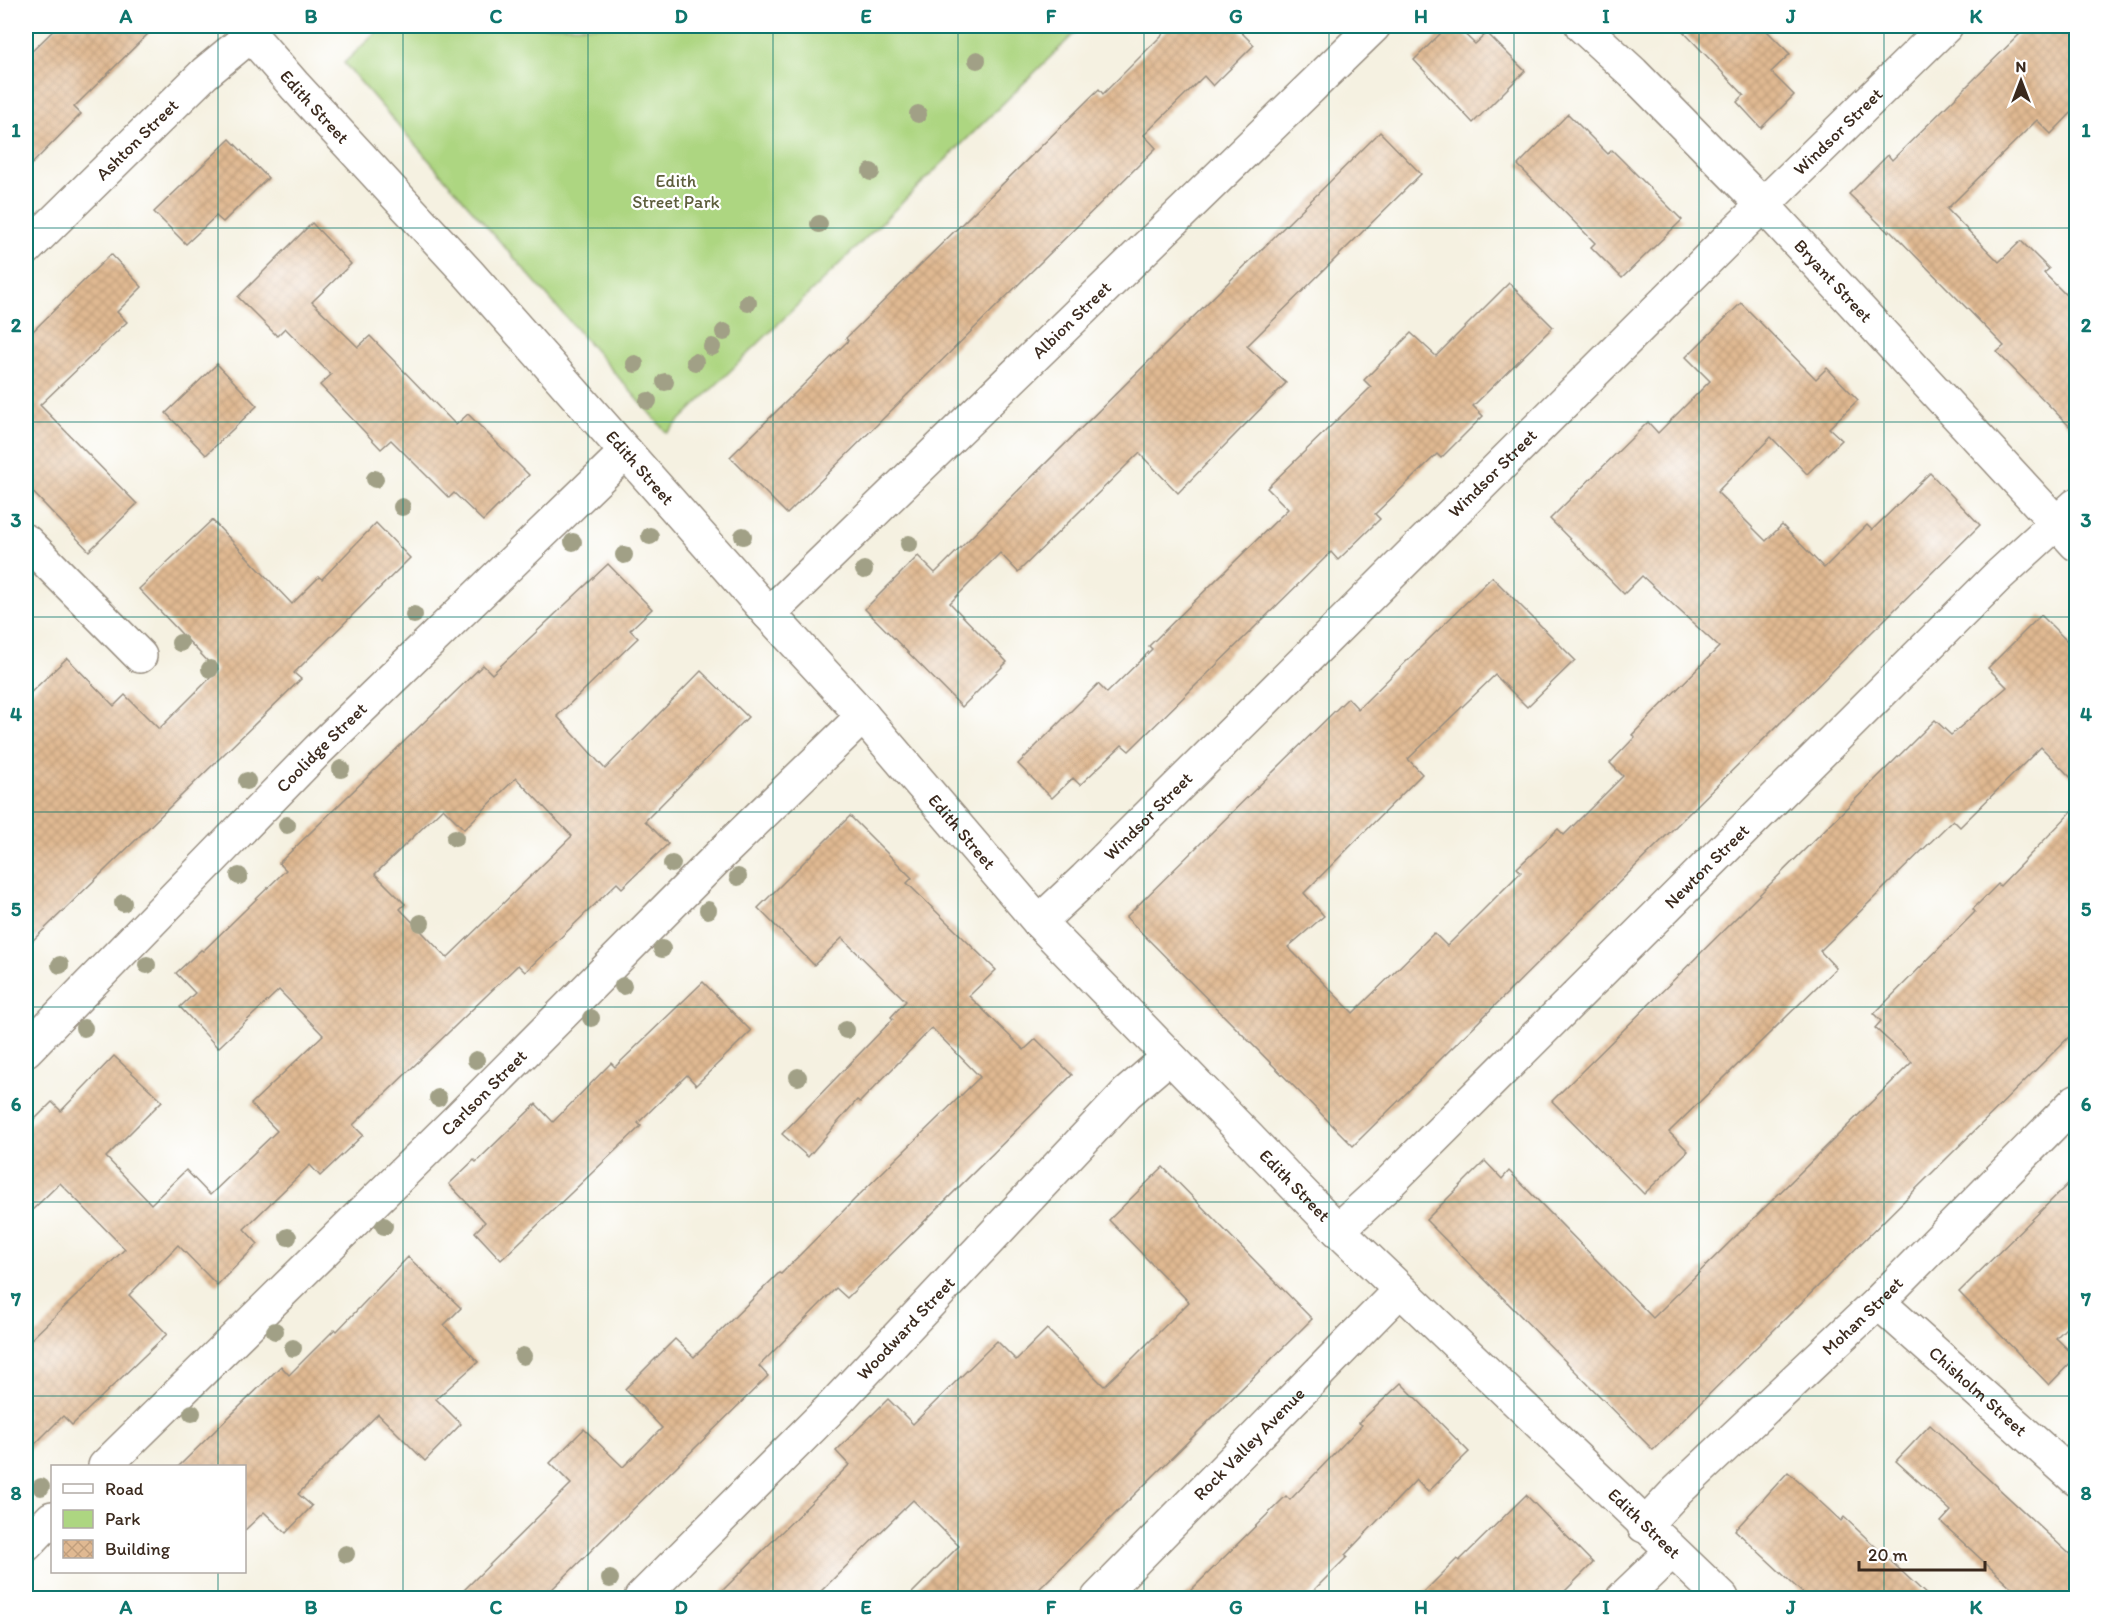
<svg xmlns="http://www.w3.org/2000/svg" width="2102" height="1624" viewBox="0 0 2102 1624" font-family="Itim,sans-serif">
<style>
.green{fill:#add681;stroke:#748050;stroke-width:1.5}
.building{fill:url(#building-cross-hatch);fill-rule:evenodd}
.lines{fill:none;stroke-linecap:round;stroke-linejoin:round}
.street-casing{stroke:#988e80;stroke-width:36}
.secondary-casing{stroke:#988e80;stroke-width:36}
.street{stroke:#fff;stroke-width:33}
.secondary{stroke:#fff;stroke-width:33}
.tree{fill:#a1a086}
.grid{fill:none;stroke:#0f766e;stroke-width:1.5;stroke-opacity:0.55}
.labels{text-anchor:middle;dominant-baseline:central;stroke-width:4.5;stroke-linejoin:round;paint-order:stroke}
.street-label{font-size:18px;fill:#3b2a1e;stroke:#fff}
.park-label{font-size:18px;fill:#5d5e3c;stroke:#fff}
.neatline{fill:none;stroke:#0f766e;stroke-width:2}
.grid-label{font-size:20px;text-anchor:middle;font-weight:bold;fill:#0f766e}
</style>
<defs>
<pattern id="building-cross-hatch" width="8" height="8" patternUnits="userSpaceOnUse" patternTransform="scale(1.5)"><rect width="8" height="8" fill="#e0b992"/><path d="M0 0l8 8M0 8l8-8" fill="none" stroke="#c19f7d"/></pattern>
</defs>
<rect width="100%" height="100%" fill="#fff"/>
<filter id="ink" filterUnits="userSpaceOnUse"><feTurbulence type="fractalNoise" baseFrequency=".0167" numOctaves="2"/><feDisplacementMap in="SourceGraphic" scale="12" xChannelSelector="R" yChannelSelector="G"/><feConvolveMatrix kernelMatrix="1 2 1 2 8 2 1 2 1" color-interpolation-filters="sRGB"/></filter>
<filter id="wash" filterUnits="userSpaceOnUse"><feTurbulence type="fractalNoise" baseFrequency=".008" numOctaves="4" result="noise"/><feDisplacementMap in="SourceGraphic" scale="24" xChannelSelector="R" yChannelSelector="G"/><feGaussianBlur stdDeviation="1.35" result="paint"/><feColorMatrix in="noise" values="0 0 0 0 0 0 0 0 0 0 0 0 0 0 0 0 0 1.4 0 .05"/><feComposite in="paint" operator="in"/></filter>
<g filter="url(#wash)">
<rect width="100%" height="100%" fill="#f5f1e1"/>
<path class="green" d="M 383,26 L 1082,26 L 667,433 L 344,63 Z"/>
<g id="blocks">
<g class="building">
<path d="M 58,26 L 156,26 L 74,107 L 81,114 L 26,170 L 26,57 Z"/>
<path d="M 1171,26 L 1235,26 L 1254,45 L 1213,86 L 1204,76 L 1144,135 L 1156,148 L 787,514 L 730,457 L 848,341 L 846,338 L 1099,89 L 1103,94 Z"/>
<path d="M 1448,26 L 1456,26 L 1475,44 L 1487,33 L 1525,71 L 1473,123 L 1414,60 Z"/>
<path d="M 1678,26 L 1762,26 L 1790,54 L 1771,72 L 1794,95 L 1761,128 L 1737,102 L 1744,95 Z"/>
<path d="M 2028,26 L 2076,26 L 2076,108 L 2051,134 L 2037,120 L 1947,209 L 1999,262 L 2021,241 L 2049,269 L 2044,273 L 2076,305 L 2076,433 L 1997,352 L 2004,346 L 1890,230 L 1888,232 L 1849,194 L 1888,155 L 1892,160 Z"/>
<path d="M 1568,114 L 1608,154 L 1612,150 L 1682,220 L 1622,278 L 1591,247 L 1595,243 L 1518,165 Z"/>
<path d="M 1380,132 L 1421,174 L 1247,346 L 1286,383 L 1178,493 L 1139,453 L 1018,572 L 1000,553 L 950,603 L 1007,662 L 962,707 L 865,609 L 918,556 L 935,573 Z"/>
<path d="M 230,139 L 268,178 L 223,222 L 216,216 L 186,244 L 154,212 Z"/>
<path d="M 312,223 L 351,264 L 312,302 L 358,347 L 370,336 L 456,425 L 468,414 L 529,475 L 483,521 L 454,493 L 449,498 L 391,440 L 381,449 L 320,385 L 331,375 L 285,328 L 277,336 L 238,297 Z"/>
<path d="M 111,254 L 142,287 L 117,312 L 127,322 L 40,405 L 137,504 L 89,551 L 26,485 L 26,338 Z"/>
<path d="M 1509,283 L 1553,327 L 1473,406 L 1483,416 L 1441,458 L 1437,454 L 1375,514 L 1380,519 L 1338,560 L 1331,552 L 1129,751 L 1122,745 L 1080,785 L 1073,778 L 1052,798 L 1018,764 L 1098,684 L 1107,693 L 1152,649 L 1149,646 L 1288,509 L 1267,488 L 1371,387 L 1364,380 L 1411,333 L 1436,356 Z"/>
<path d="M 1741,303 L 1816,379 L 1827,368 L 1858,400 L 1829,428 L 1842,440 L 1807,474 L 1771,437 L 1717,492 L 1766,541 L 1782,525 L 1824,568 L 1867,525 L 1872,530 L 1930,473 L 1980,525 L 1353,1146 L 1126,917 L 1348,698 L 1358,709 L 1492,577 L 1575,660 L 1527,707 L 1495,675 L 1408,759 L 1422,774 L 1304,893 L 1324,916 L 1288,947 L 1353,1013 L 1434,933 L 1447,946 L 1521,872 L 1517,868 L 1558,829 L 1564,835 L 1623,776 L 1610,763 L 1635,737 L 1632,735 L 1719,647 L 1642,576 L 1624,594 L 1550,519 L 1648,422 L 1658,433 L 1710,381 L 1686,357 Z"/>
<path d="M 217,364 L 257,406 L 206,455 L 166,413 Z"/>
<path d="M 212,520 L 292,604 L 319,577 L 322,579 L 376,523 L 410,558 L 294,673 L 301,679 L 26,947 L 26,697 L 67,658 L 114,706 L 125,695 L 159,729 L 217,671 L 139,589 Z"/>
<path d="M 608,564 L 652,609 L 630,630 L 638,638 L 557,716 L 605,769 L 701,671 L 748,717 L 645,821 L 668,844 L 622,888 L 617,883 L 525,972 L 518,965 L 353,1125 L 363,1135 L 320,1176 L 310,1165 L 244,1229 L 258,1244 L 217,1285 L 178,1245 L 129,1295 L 167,1334 L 72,1425 L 63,1416 L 26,1453 L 26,1344 L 125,1249 L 60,1183 L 26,1216 L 26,1128 L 52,1102 L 61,1111 L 114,1056 L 162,1101 L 106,1157 L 151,1204 L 186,1170 L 210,1195 L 277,1131 L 251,1104 L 323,1035 L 279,990 L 218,1048 L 180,1007 L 195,993 L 176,973 L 201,950 L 203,951 L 286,870 L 279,863 L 483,665 L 492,674 ZM 516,778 L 572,836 L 447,958 L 400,909 L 405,904 L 375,874 L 443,808 L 464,829 Z"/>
<path d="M 2041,615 L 2076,650 L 2076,783 L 2041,747 L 1960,827 L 1953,820 L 1820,951 L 1836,968 L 1669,1132 L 1688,1151 L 1644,1194 L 1552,1101 L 1935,720 L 1951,735 L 2007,687 L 1988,668 Z"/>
<path d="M 2076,807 L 2076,1030 L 1653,1450 L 1426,1220 L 1485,1161 L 1502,1179 L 1509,1171 L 1653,1318 L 1912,1062 L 1875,1028 L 1881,1021 L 1874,1014 L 1975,912 L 1973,909 L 1998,884 L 2000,886 Z"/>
<path d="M 850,816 L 912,878 L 907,883 L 996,970 L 969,996 L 1024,1050 L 1036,1039 L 1072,1075 L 847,1298 L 836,1288 L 759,1366 L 768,1376 L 542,1599 L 455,1599 L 571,1484 L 550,1463 L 584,1429 L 623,1467 L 662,1428 L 625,1389 L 675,1339 L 694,1357 L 779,1273 L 781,1274 L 855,1199 L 980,1077 L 932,1028 L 860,1102 L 857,1100 L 808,1157 L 782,1134 L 893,1019 L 891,1017 L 906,1001 L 842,938 L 814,965 L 758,908 Z"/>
<path d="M 703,982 L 751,1031 L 696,1085 L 687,1075 L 638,1123 L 641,1126 L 501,1260 L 475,1232 L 485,1222 L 449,1184 L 474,1160 L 476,1162 L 536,1104 L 553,1122 L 611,1063 L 615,1067 Z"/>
<path d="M 1163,1167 L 1312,1319 L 1029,1599 L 906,1599 L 959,1546 L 913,1500 L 813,1599 L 714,1599 L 849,1465 L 836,1451 L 888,1399 L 913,1424 L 997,1341 L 1016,1360 L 1047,1329 L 1104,1386 L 1128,1363 L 1189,1302 L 1109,1220 Z"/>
<path d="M 2076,1176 L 2076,1318 L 2056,1338 L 2076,1357 L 2049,1385 L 1959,1292 Z"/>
<path d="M 408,1257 L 461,1308 L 444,1325 L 478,1362 L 436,1399 L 461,1424 L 425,1461 L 378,1414 L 298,1494 L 312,1506 L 286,1533 L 264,1512 L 244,1531 L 244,1467 L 178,1467 L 281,1366 L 289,1375 L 335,1329 L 337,1331 Z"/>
<path d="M 1401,1383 L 1469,1452 L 1428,1492 L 1416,1480 L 1345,1555 L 1347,1557 L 1305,1599 L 1182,1599 L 1286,1496 L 1290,1500 L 1362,1425 L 1359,1423 Z"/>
<path d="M 1930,1425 L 2076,1560 L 2076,1585 L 2064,1599 L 2024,1599 L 1941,1522 L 1951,1511 L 1896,1461 Z"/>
<path d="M 1788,1472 L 1841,1521 L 1844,1517 L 1931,1599 L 1809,1599 L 1735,1530 Z"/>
<path d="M 1526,1495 L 1593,1563 L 1557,1599 L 1417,1599 L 1457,1559 L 1459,1561 Z"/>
</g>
</g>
</g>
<g filter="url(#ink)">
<use href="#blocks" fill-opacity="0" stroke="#988e80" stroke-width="1.5"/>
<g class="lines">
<defs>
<g id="street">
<path id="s1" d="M 243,26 L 295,86 L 468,273 L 769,614 L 863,716 L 1039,922 L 1338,1230 L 1722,1598"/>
<path id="s2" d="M 26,249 L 205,73 L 251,35"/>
<path d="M 26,541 L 140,656"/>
<path id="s3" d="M 769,614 L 1374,26"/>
<path id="s4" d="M 1039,922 L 1085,879 L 1724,243 L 1946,26"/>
<path id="s5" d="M 26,1050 L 318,750 L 626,452"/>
<path id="s6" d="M 1338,1230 L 1385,1187 L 1997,577 L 2076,505"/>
<path id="s7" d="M 1878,1302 L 2076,1479"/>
<path id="s8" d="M 105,1466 L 457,1120 L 721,854 L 863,716"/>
<path id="s9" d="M 1644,1526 L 1674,1494 L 1878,1302 L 2076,1101"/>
<path d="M 26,1545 L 52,1518"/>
<path id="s10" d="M 641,1598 L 828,1411 L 1127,1093 L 1169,1057"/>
<path id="s11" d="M 1098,1598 L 1400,1290"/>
<path d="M 1623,1598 L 1672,1551"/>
</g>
<g id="secondary">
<path id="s12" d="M 1582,26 L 1633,73 L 1763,205 L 2076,544"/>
</g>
</defs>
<use href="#street" class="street-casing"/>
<use href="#secondary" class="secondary-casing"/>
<use href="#street" class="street"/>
<use href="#secondary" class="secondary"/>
</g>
<g class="tree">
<circle cx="977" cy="60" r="9"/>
<circle cx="918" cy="114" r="9"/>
<circle cx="871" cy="172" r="9"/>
<circle cx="819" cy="224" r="9"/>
<circle cx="748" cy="303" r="9"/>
<circle cx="724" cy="332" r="9"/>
<circle cx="712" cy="347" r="9"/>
<circle cx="695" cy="362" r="9"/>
<circle cx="635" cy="364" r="9"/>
<circle cx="665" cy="382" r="9"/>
<circle cx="648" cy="401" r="9"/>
<circle cx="375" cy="479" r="9"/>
<circle cx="402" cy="507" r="9"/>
<circle cx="650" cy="536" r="9"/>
<circle cx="743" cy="536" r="9"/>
<circle cx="573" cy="542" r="9"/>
<circle cx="909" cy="544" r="9"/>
<circle cx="624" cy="555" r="9"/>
<circle cx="864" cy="570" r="9"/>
<circle cx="414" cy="615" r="9"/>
<circle cx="180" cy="643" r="9"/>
<circle cx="210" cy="669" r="9"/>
<circle cx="341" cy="769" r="9"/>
<circle cx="247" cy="781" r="9"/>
<circle cx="287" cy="825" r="9"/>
<circle cx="455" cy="838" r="9"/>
<circle cx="672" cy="864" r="9"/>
<circle cx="239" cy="876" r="9"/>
<circle cx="738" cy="877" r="9"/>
<circle cx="123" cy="903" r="9"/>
<circle cx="708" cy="910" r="9"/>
<circle cx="421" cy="923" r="9"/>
<circle cx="662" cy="949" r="9"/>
<circle cx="60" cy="965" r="9"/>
<circle cx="147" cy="965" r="9"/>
<circle cx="623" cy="986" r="9"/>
<circle cx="591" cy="1018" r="9"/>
<circle cx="84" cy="1028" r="9"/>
<circle cx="846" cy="1030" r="9"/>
<circle cx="476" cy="1060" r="9"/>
<circle cx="798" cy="1077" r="9"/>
<circle cx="438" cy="1098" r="9"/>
<circle cx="384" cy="1226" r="9"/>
<circle cx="288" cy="1237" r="9"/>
<circle cx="275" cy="1331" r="9"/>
<circle cx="293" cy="1348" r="9"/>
<circle cx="523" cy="1356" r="9"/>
<circle cx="192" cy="1413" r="9"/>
<circle cx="41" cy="1487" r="9"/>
<circle cx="346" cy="1554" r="9"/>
<circle cx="610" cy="1579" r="9"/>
</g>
</g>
<path class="grid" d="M 218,26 L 218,1466M 403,26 L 403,1598M 588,26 L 588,1598M 773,26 L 773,1598M 958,26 L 958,1598M 1144,26 L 1144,1598M 1329,26 L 1329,1598M 1514,26 L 1514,1598M 1699,26 L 1699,1598M 1884,26 L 1884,1598M 26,228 L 2076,228M 26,422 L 2076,422M 26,617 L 2076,617M 26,812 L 2076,812M 26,1007 L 2076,1007M 26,1202 L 2076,1202M 26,1396 L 2076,1396M 218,1572 L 218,1598"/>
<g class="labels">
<g class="street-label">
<text stroke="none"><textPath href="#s1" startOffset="108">Edith Street</textPath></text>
<text stroke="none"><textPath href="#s4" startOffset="1124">Windsor Street</textPath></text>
<text stroke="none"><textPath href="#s2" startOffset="156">Ashton Street</textPath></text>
<text stroke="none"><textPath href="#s12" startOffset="358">Bryant Street</textPath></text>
<text stroke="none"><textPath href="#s3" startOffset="422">Albion Street</textPath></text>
<text stroke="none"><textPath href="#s1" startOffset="594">Edith Street</textPath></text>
<text stroke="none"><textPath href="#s4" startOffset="638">Windsor Street</textPath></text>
<text stroke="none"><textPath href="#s5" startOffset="423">Coolidge Street</textPath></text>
<text stroke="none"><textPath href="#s4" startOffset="152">Windsor Street</textPath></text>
<text stroke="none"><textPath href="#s1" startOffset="1080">Edith Street</textPath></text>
<text stroke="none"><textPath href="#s6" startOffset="518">Newton Street</textPath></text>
<text stroke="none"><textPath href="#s8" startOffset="532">Carlson Street</textPath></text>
<text stroke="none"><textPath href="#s1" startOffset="1566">Edith Street</textPath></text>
<text stroke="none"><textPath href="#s9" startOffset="303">Mohan Street</textPath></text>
<text stroke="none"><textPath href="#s10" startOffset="378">Woodward Street</textPath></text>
<text stroke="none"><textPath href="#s7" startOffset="134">Chisholm Street</textPath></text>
<text stroke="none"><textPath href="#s11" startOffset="216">Rock Valley Avenue</textPath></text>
<text stroke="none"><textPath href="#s1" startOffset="2052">Edith Street</textPath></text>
</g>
<g class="park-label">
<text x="676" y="181">Edith<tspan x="676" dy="21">Street Park</tspan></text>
</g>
</g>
<rect width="2102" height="1624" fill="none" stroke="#fff" stroke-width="66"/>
<rect x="51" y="1465" width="195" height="108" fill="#ffffff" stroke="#b1aaa5" stroke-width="1.5"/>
<rect x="63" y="1484" width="30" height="9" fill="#ffffff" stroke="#b1aaa5" stroke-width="1.5"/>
<text x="105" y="1495" font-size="18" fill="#3b2a1e">Road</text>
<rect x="63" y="1510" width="30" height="18" fill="#add681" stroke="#b1aaa5" stroke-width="1.5"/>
<text x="105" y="1525" font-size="18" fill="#3b2a1e">Park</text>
<rect x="63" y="1540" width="30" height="18" fill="url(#building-cross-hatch)" stroke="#b1aaa5" stroke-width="1.5"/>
<text x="105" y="1555" font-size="18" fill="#3b2a1e">Building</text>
<g transform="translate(2021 81)" stroke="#ffffff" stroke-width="4.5" paint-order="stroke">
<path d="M0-4.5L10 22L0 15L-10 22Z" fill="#3b2a1e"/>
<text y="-9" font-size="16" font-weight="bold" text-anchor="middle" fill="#3b2a1e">N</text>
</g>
<path d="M1859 1561v9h126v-9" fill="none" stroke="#3b2a1e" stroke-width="3"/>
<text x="1868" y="1561" font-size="18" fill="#3b2a1e" stroke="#ffffff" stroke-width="4.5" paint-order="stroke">20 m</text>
<rect x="33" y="33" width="2036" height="1558" class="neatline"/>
<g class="grid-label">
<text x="126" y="23">A</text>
<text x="311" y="23">B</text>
<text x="496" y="23">C</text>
<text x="681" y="23">D</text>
<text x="866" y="23">E</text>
<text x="1051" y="23">F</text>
<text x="1236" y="23">G</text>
<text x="1421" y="23">H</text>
<text x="1606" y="23">I</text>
<text x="1791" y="23">J</text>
<text x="1976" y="23">K</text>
<text x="16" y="137">1</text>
<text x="2086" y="137">1</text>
<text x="16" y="332">2</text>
<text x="2086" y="332">2</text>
<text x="16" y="527">3</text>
<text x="2086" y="527">3</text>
<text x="16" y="721">4</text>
<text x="2086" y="721">4</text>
<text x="16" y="916">5</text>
<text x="2086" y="916">5</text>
<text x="16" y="1111">6</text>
<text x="2086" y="1111">6</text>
<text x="16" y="1306">7</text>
<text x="2086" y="1306">7</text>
<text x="16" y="1500">8</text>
<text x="2086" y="1500">8</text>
<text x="126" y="1614">A</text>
<text x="311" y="1614">B</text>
<text x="496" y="1614">C</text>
<text x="681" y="1614">D</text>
<text x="866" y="1614">E</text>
<text x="1051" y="1614">F</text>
<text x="1236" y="1614">G</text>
<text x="1421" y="1614">H</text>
<text x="1606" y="1614">I</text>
<text x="1791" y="1614">J</text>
<text x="1976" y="1614">K</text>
</g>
</svg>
